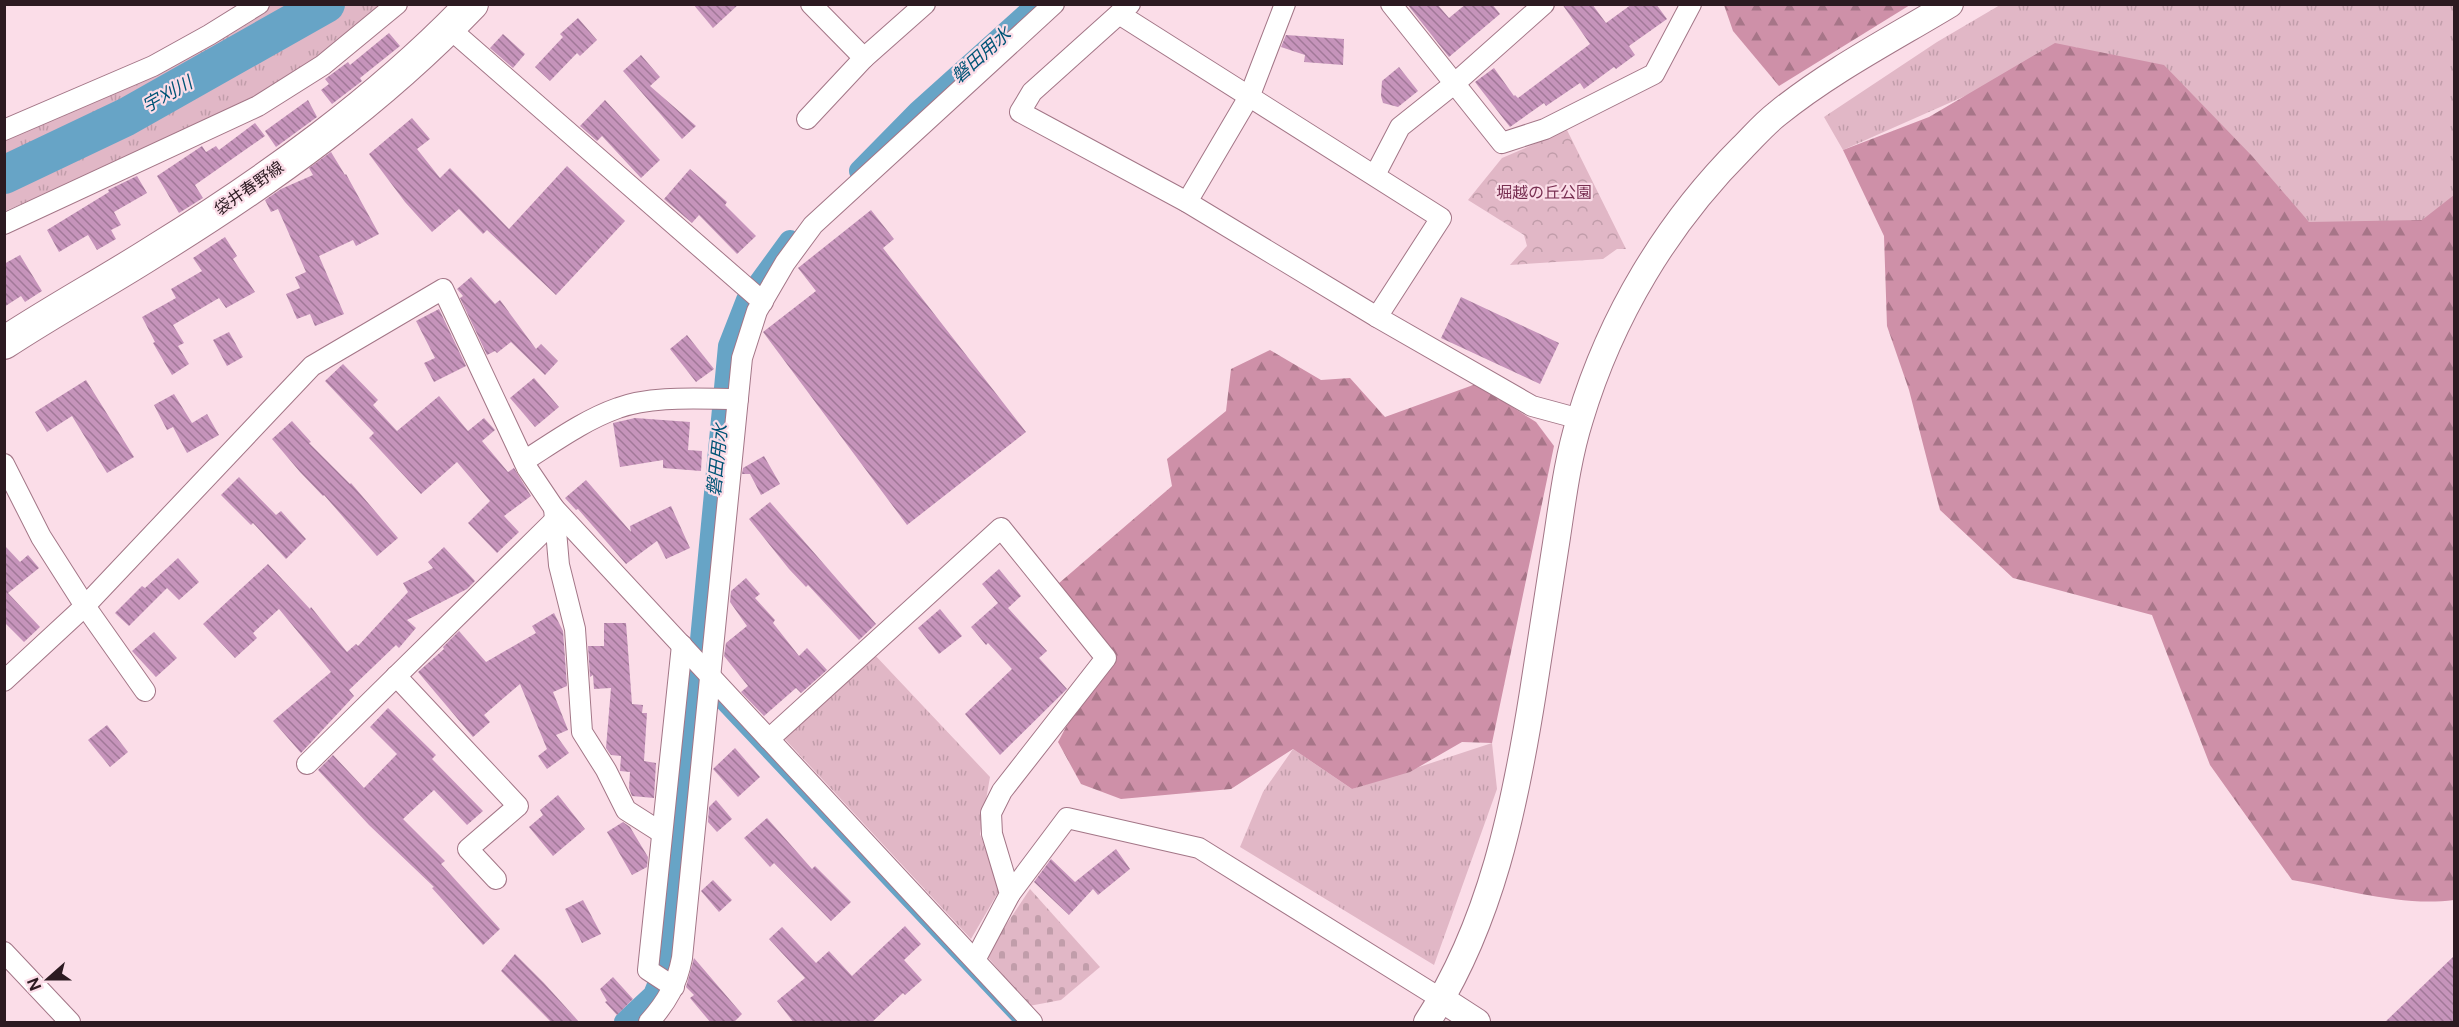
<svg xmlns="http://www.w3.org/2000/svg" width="2459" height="1027" viewBox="0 0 2459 1027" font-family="'Public Sans','Noto Sans JP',sans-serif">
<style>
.grass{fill:url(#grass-tufts)}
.forest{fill:url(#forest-firs)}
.cemetery{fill:url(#cemetery-stones)}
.park{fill:url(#park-crowns)}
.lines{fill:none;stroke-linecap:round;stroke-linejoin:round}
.stream{stroke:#67a4c6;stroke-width:6}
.canal{stroke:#67a4c6;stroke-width:22}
.river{stroke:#67a4c6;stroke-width:38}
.building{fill:url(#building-back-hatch)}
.minor-casing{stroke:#a37687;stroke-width:22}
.tertiary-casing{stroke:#a37687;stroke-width:28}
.primary-casing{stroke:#a37687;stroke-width:34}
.minor{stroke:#fff;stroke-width:20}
.tertiary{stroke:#fff;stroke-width:26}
.primary{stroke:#fff;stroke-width:32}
.labels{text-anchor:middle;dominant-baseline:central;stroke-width:4.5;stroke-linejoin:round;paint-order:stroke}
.street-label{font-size:16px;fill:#2c1a21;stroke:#fbdde8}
.park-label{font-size:16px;fill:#782f51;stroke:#fbdde8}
.water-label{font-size:18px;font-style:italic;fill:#005476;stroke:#fbdde8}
</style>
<defs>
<pattern id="grass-tufts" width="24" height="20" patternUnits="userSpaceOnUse" patternTransform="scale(1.5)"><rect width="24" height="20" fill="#e1b7c6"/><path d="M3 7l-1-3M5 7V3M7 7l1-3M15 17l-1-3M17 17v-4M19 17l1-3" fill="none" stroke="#c19daa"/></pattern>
<pattern id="forest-firs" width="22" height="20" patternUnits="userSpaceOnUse" patternTransform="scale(1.5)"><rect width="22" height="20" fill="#ce90a8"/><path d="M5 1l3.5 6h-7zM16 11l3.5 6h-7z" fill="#a77588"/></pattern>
<pattern id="cemetery-stones" width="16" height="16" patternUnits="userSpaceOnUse" patternTransform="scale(1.5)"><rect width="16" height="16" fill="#e1b7c6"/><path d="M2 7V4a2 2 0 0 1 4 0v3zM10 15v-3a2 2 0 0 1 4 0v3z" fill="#c19daa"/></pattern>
<pattern id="park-crowns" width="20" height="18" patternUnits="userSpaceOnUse" patternTransform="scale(1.5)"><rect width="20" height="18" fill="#e1b7c6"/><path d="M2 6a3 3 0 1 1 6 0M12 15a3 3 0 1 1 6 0" fill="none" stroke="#c19daa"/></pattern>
<pattern id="building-back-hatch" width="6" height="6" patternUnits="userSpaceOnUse" patternTransform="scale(1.5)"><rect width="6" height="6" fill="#c694bb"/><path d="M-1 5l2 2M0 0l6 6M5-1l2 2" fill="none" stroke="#a17898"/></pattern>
</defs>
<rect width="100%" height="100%" fill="#fbdde8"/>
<g class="grass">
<path d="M 270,5 L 386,5 L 270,98 L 5,211 L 4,139 L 158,71 Z"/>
<path d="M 2000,5 L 2454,5 L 2454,212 L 2442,230 L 2309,222 L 2076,47 L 1843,150 L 1824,117 L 1937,42 Z"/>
<path d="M 873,653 L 990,777 L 980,834 L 1000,889 L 971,939 L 783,737 Z"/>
<path d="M 1492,743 L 1497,789 L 1434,965 L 1240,847 L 1263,792 L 1293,749 L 1352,789 Z"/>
</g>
<g class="forest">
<path d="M 1724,5 L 1724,4 L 1910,5 L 1779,86 L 1733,31 Z"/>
<path d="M 2055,43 L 2164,65 L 2252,156 L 2309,222 L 2422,220 L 2454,195 L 2454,900 C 2402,907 2344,889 2292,880 L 2210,765 L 2152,615 L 2013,578 L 1940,510 L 1909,390 L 1887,326 L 1884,236 L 1843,150 L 1929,117 Z"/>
<path d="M 1270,350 L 1321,380 L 1350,378 L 1385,417 L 1476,384 L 1536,422 L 1554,446 L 1492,743 L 1462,742 L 1410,772 L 1352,789 L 1293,749 L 1231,789 L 1121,799 L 1081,784 L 1058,742 L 1108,648 L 1051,590 L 1172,486 L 1167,459 L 1226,411 L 1231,369 Z"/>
</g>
<path class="cemetery" d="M 1030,889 L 1100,967 L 1061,1000 L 1029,1006 L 986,955 Z"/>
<path class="park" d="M 1567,130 L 1626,249 L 1617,249 L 1603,259 L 1510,265 L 1527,246 L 1524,235 L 1468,200 L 1502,158 Z"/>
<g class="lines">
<path class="stream" d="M 712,698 L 1017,1022"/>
<g class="canal">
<path d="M 860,171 L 918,112 L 1038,4"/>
<path d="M 625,1022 L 654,995 L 667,963 L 697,682 L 729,346 L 747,300 L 790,241"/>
</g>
<path class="river" d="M 4,175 L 126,117 L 326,4"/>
</g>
<g class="building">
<path d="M 693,4 L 739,4 L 713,28 Z"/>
<path d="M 1407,4 L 1437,4 L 1449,18 L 1466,4 L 1492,4 L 1500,14 L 1449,57 Z"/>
<path d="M 1562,4 L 1592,4 L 1606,23 L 1632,4 L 1656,4 L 1667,19 L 1629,46 L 1635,55 L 1616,69 L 1614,67 L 1584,89 L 1580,83 L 1546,106 L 1544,103 L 1510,127 L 1475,82 L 1494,68 L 1514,96 L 1515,95 L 1518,98 L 1590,44 Z"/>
<path d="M 578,18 L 597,40 L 580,56 L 577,53 L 550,81 L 535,67 L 563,37 L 560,34 Z"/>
<path d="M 389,33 L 400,46 L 360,78 L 362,81 L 332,104 L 321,90 L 329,84 L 325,79 L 348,62 L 350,65 Z"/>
<path d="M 503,34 L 525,54 L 513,68 L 490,48 Z"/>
<path d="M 1286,35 L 1344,39 L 1343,65 L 1304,62 L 1305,55 L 1281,47 Z"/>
<path d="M 641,55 L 660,77 L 650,86 L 696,126 L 682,139 L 623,71 Z"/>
<path d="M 1399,67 L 1418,91 L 1398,107 L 1383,103 L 1381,96 L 1382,81 Z"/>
<path d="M 308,100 L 317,117 L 276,147 L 265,131 Z"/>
<path d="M 605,100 L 660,160 L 641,178 L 602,136 L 597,141 L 580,126 Z"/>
<path d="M 412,118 L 430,139 L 417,149 L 440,178 L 450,168 L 509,229 L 567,166 L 625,221 L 556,295 L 487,230 L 483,234 L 459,209 L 432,232 L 405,202 L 369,154 Z"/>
<path d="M 255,123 L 265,136 L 195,185 L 203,198 L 179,213 L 157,176 L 202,146 L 206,152 L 216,146 L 219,150 Z"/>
<path d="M 331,152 L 345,175 L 346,174 L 379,234 L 356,246 L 353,240 L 319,256 L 344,314 L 315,326 L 310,314 L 297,319 L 286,294 L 300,288 L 295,277 L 306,272 L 278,209 L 271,212 L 265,200 L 281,189 L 313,175 L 309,168 Z"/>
<path d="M 690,169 L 727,202 L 725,205 L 756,236 L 737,254 L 699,215 L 692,223 L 664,199 Z"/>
<path d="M 137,176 L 147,193 L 114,212 L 121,225 L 111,230 L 116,239 L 97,250 L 88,235 L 59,252 L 47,230 L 109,192 L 108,190 Z"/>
<path d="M 871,210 L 894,239 L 883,248 L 1026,432 L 907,525 L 763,332 L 816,291 L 798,268 Z"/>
<path d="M 225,237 L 237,256 L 233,259 L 255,292 L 226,308 L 219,298 L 173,325 L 184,343 L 178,346 L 189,364 L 172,375 L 153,343 L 155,342 L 142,317 L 176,298 L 171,289 L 202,271 L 193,258 Z"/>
<path d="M 20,255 L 42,291 L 25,302 L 21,296 L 4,307 L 4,264 Z"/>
<path d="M 471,277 L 495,304 L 500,300 L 536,349 L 541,344 L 558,361 L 545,375 L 511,342 L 497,353 L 495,351 L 487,355 L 460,298 L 463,296 L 457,289 Z"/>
<path d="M 1461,297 L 1559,343 L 1540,384 L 1441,338 Z"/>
<path d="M 439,309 L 466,366 L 434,382 L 424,363 L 435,358 L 416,321 Z"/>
<path d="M 229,332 L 243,357 L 227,366 L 213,340 Z"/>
<path d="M 687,335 L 714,369 L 696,382 L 670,349 Z"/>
<path d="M 343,364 L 378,400 L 373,405 L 397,431 L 439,396 L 468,431 L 484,418 L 495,430 L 482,441 L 508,472 L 514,468 L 531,496 L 504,516 L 519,532 L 497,553 L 468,523 L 490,501 L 457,462 L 421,494 L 369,438 L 374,433 L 325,381 Z"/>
<path d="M 534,378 L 559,407 L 535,427 L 510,398 Z"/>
<path d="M 86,380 L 134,457 L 107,473 L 72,416 L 47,432 L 35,412 Z"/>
<path d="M 174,394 L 192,423 L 207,414 L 219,435 L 187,453 L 173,427 L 167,430 L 154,405 Z"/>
<path d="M 635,418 L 690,422 L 688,450 L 702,451 L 701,471 L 663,468 L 663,460 L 620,467 L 613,423 Z"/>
<path d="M 292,421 L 311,442 L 309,443 L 350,484 L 351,483 L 398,538 L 377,556 L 324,495 L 323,496 L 300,472 L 272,439 Z"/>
<path d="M 764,456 L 780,484 L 761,495 L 750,474 L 742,474 L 743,468 Z"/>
<path d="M 239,477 L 276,515 L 281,511 L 306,539 L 286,559 L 253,523 L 251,525 L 221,495 Z"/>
<path d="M 586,480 L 631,532 L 630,526 L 671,506 L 690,548 L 666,559 L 657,541 L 626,564 L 578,509 L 576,510 L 565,498 Z"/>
<path d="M 770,502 L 876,624 L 859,640 L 808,585 L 806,587 L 789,569 L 749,519 Z"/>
<path d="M 4,545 L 20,562 L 28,555 L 39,568 L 8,593 L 40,627 L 24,642 L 4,622 Z"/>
<path d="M 444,547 L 475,581 L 467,589 L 407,620 L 416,628 L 399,648 L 396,645 L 349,690 L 354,696 L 301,753 L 273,721 L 331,672 L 279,609 L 253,633 L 257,638 L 235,658 L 203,624 L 268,564 L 310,609 L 311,607 L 347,652 L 356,644 L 358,646 L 408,592 L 403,583 L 433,568 L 428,562 Z"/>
<path d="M 178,558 L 199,582 L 179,600 L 167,588 L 129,626 L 115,613 L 142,586 L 145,588 Z"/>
<path d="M 999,569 L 1021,596 L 1008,608 L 1047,651 L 1039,658 L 1067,689 L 1000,755 L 965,714 L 1012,669 L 988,643 L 986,645 L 971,627 L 998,603 L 982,584 Z"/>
<path d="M 746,578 L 760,594 L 755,598 L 775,620 L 773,623 L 799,656 L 807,648 L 827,670 L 801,693 L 796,688 L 764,716 L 741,692 L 748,686 L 724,656 L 726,643 L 747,626 L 730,602 L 731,591 Z"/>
<path d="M 940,609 L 962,636 L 939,654 L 918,628 Z"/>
<path d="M 554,613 L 563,631 L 567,686 L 553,692 L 568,730 L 556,735 L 569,753 L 547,769 L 538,756 L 547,749 L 520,684 L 484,715 L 490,722 L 473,737 L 418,672 L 444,649 L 443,647 L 459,631 L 486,662 L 536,633 L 532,626 Z"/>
<path d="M 604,623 L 626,623 L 632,704 L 643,705 L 642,713 L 647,713 L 644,761 L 656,763 L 654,798 L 632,796 L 629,788 L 630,772 L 620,771 L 621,756 L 611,755 L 606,748 L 611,688 L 594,689 L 593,675 L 590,677 L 588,646 L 604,646 Z"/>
<path d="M 154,632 L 177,658 L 156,677 L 132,651 Z"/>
<path d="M 388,708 L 436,755 L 432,759 L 483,811 L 467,825 L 434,790 L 403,819 L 445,861 L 441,864 L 500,929 L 483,945 L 432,888 L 434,887 L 369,825 L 318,770 L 333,755 L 364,788 L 397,754 L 370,727 Z"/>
<path d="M 107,725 L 128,752 L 110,767 L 88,740 Z"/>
<path d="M 735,748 L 760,777 L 738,797 L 713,769 Z"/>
<path d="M 558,795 L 585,829 L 553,856 L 529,827 L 543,815 L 540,810 Z"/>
<path d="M 716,800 L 732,819 L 717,832 L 708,822 L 709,807 Z"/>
<path d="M 767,818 L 812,869 L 815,866 L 851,902 L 831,921 L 774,863 L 770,867 L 744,838 Z"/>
<path d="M 623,822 L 630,827 L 648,857 L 647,867 L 632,875 L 607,832 Z"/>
<path d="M 1116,849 L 1130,869 L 1098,895 L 1093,889 L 1069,915 L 1034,882 L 1051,859 L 1075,882 Z"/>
<path d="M 713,880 L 732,900 L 719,912 L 701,891 Z"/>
<path d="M 583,900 L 601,934 L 582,943 L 565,909 Z"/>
<path d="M 905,926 L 921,944 L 904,960 L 922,980 L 905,995 L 903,993 L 871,1023 L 794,1023 L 777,1001 L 805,978 L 769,939 L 782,927 L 816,963 L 829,951 L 852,976 Z"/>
<path d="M 515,954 L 544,983 L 580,1023 L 552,1023 L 501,971 Z"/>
<path d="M 2454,956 L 2454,1023 L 2384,1023 Z"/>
<path d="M 694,958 L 742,1014 L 733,1023 L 711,1023 L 690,998 L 694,995 L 686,987 Z"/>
<path d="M 613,977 L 633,999 L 617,1015 L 605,1002 L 607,1001 L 600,989 Z"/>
</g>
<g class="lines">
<defs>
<g id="minor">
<path d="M 811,4 L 864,58"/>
<path d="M 1130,4 L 1032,92 L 1020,112 L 1187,202 L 1377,317"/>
<path d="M 1391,4 L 1502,143 L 1545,129 L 1654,74 L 1691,4"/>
<path d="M 1119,14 L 1441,218 L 1377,317 L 1532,406 L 1580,419"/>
<path d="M 449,28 L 763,302"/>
<path d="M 807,119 L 864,58 L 925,4"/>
<path d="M 4,130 L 153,66 L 209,35 L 259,4"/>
<path d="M 1375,175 L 1400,127 L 1454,84 L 1544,4"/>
<path d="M 1187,202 L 1250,95 L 1285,4"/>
<path d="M 4,224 L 258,106 L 323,65 L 397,4"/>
<path d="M 524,461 C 554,442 584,420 618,408 C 652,395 701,399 738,399"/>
<path d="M 4,464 L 41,537 L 85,606 L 145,691"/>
<path d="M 554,508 L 559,565 L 575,629 L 582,732 L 606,770 L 626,810 L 662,833"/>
<path d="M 396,676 L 518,806 L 468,849 L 496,879"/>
<path d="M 4,681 L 85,606 L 312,366 L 443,289 L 527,468 L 554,508 L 1032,1022"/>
<path d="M 769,739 L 1001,528 L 1106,658 L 1002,791 L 991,813 L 992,834 L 1010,894 L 975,960"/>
<path d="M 307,764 L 555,520"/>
<path d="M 1010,894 L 1067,818 L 1199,848 L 1443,1000"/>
<path d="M 4,952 L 70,1022"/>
<path d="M 674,987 L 648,970 L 682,645"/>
<path d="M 649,1022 C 667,1002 677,984 682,958 L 742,358 L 757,311 L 785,263 L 813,225 L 1054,4"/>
</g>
<g id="tertiary">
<path d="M 1443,1000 L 1477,1022"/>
<path d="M 1427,1022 C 1491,924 1515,806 1533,692 C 1541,640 1549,589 1557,537 C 1563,497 1568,457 1580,419 C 1611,316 1667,223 1742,148 C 1754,136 1764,124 1777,114 C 1830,71 1892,39 1950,4"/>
</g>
<path id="primary" d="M 4,343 C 54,310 106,282 156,250 C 269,180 379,101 472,4"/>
</defs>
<use href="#minor" class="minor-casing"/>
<use href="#tertiary" class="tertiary-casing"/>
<use href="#primary" class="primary-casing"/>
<use href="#minor" class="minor"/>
<use href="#tertiary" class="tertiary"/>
<use href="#primary" class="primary"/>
</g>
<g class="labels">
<g class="street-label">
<text transform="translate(249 188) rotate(-35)">袋井春野線</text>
</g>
<g class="park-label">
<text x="1544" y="192">堀越の丘公園</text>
</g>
<g class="water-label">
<text transform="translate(981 55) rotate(-42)">磐田用水</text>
<text transform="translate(167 94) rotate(-29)">宇刈川</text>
<text transform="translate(717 460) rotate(-84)">磐田用水</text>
</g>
</g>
<rect width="2459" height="1027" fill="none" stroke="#2c1a21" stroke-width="12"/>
<g transform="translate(48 979) rotate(249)" stroke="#fbdde8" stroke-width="4.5" paint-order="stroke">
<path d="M0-4.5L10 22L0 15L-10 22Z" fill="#2c1a21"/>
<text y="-9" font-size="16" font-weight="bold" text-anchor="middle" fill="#2c1a21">N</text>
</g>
</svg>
